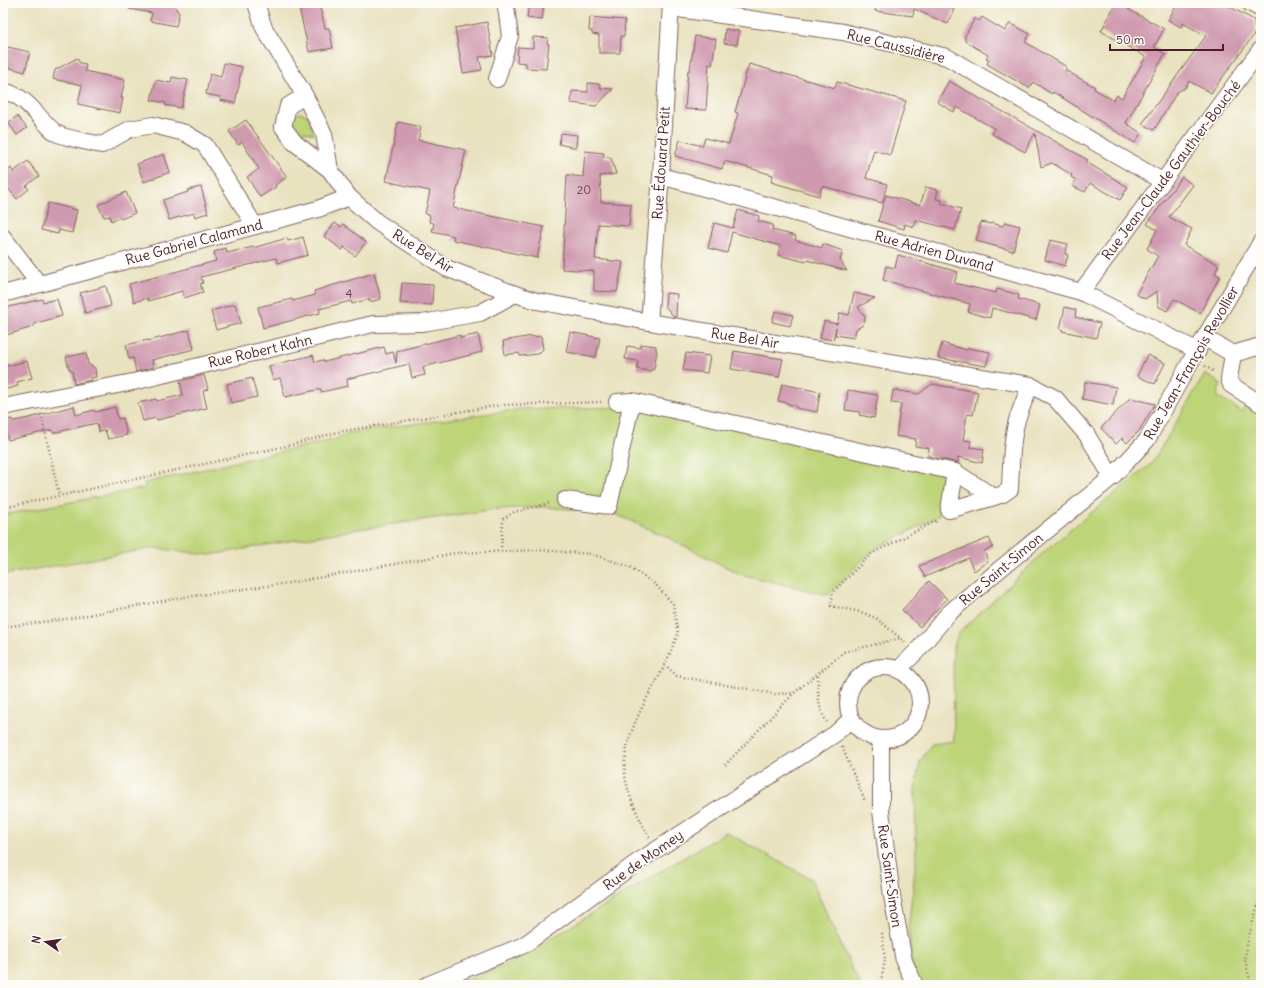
<svg xmlns="http://www.w3.org/2000/svg" width="1264" height="988" viewBox="0 0 1264 988" font-family="Delius,sans-serif">
<style>
.green{fill:#bdd478;stroke:#847a52}
.building{fill:#cf99af}
.lines{fill:none;stroke-linecap:round;stroke-linejoin:round}
.minor-casing{stroke:#82635f;stroke-width:18}
.path{stroke:#82635f;stroke-width:2.5;stroke-dasharray:1 3;stroke-linecap:butt}
.minor{stroke:#fff;stroke-width:16}
.labels{text-anchor:middle;dominant-baseline:central;stroke-width:3.5;stroke-linejoin:round;paint-order:stroke}
.number-label{font-size:12px;fill:#6b3e4c}
.street-label{font-size:14px;fill:#4a1f2b;stroke:#fdfcf7}
</style>
<rect width="100%" height="100%" fill="#fdfcf7"/>
<filter id="ink" filterUnits="userSpaceOnUse"><feTurbulence type="fractalNoise" baseFrequency=".025" numOctaves="2"/><feDisplacementMap in="SourceGraphic" scale="8" xChannelSelector="R" yChannelSelector="G"/><feConvolveMatrix kernelMatrix="1 2 1 2 8 2 1 2 1" color-interpolation-filters="sRGB"/></filter>
<filter id="wash" filterUnits="userSpaceOnUse"><feTurbulence type="fractalNoise" baseFrequency=".012" numOctaves="4" result="noise"/><feDisplacementMap in="SourceGraphic" scale="16" xChannelSelector="R" yChannelSelector="G"/><feGaussianBlur stdDeviation="0.9" result="paint"/><feColorMatrix in="noise" values="0 0 0 0 0 0 0 0 0 0 0 0 0 0 0 0 0 1.4 0 .05"/><feComposite in="paint" operator="in"/></filter>
<g filter="url(#wash)">
<rect width="100%" height="100%" fill="#e9e2bf"/>
<g class="green">
<path d="M 299,113 L 302,113 L 308,116 L 314,133 L 313,134 L 303,131 L 302,135 L 296,131 L 291,124 L 294,116 Z"/>
<path d="M 1205,374 L 1221,384 L 1217,396 L 1242,412 L 1249,399 L 1261,407 L 1261,985 L 915,985 L 908,929 L 916,861 L 915,790 L 920,761 L 932,744 L 954,741 L 953,647 L 959,633 L 1046,550 L 1152,463 Z"/>
<path d="M 636,407 L 948,474 L 939,515 L 924,524 L 874,549 L 828,595 L 740,574 L 665,536 L 615,514 L 545,507 L 497,509 L 352,530 L 210,555 L 154,548 L 3,575 L 3,515 L 145,488 L 144,483 L 336,439 L 347,433 L 521,409 Z"/>
<path d="M 726,832 L 811,879 L 852,969 L 861,985 L 454,985 L 507,965 Z"/>
</g>
<g id="blocks">
<g class="building">
<path d="M 129,3 L 172,3 L 179,13 L 176,26 L 150,21 L 152,13 L 129,9 Z"/>
<path d="M 298,3 L 319,3 L 325,28 L 329,28 L 333,48 L 309,52 Z"/>
<path d="M 529,3 L 544,3 L 542,20 L 527,18 Z"/>
<path d="M 876,3 L 952,3 L 950,8 L 954,10 L 948,24 L 914,9 L 913,16 L 875,11 Z"/>
<path d="M 1116,3 L 1132,3 L 1128,9 L 1164,29 L 1154,47 L 1165,54 L 1126,123 L 1141,133 L 1135,143 L 1053,92 L 1052,94 L 1033,82 L 1029,88 L 987,64 L 989,59 L 986,58 L 988,55 L 965,41 L 965,36 L 975,18 L 979,21 L 982,17 L 1005,31 L 1010,23 L 1030,34 L 1025,42 L 1067,67 L 1065,70 L 1095,87 L 1094,89 L 1113,100 L 1117,95 L 1122,98 L 1146,57 L 1101,31 Z"/>
<path d="M 1178,3 L 1223,3 L 1254,20 L 1256,32 L 1211,93 L 1189,81 L 1185,88 L 1177,92 L 1154,130 L 1142,124 L 1206,36 L 1183,23 L 1181,27 L 1168,20 Z"/>
<path d="M 590,17 L 625,20 L 624,36 L 621,36 L 620,53 L 599,53 L 599,35 L 592,34 L 592,31 L 589,31 Z"/>
<path d="M 487,22 L 493,55 L 479,57 L 482,70 L 463,73 L 455,28 Z"/>
<path d="M 725,29 L 739,31 L 737,45 L 724,43 Z"/>
<path d="M 695,36 L 716,39 L 712,65 L 709,64 L 706,110 L 685,109 L 688,70 L 690,70 Z"/>
<path d="M 533,37 L 548,38 L 547,44 L 549,44 L 546,69 L 526,68 L 526,63 L 517,62 L 518,47 L 533,48 Z"/>
<path d="M 3,46 L 30,52 L 25,72 L 3,66 Z"/>
<path d="M 77,58 L 80,63 L 86,64 L 85,71 L 125,80 L 121,98 L 123,98 L 120,113 L 78,104 L 82,85 L 53,79 L 55,70 Z"/>
<path d="M 224,63 L 242,67 L 239,81 L 240,81 L 235,103 L 220,100 L 220,97 L 206,94 L 210,74 L 221,77 Z"/>
<path d="M 749,64 L 835,88 L 837,82 L 906,101 L 890,155 L 874,150 L 866,178 L 887,184 L 882,203 L 822,186 L 819,196 L 771,182 L 773,175 L 725,161 L 722,169 L 675,156 L 680,140 L 702,146 L 705,138 L 729,144 L 738,113 L 735,112 Z"/>
<path d="M 172,77 L 188,80 L 181,108 L 165,105 L 166,103 L 151,100 L 156,80 L 171,83 Z"/>
<path d="M 949,81 L 1088,160 L 1086,162 L 1128,187 L 1120,200 L 1090,183 L 1085,192 L 1072,186 L 1076,180 L 1071,177 L 1072,175 L 1052,163 L 1041,167 L 1035,133 L 1025,152 L 992,134 L 995,129 L 957,107 L 954,112 L 937,102 Z"/>
<path d="M 588,83 L 600,84 L 600,88 L 613,89 L 596,106 L 571,103 L 572,91 L 588,92 Z"/>
<path d="M 17,116 L 27,128 L 17,135 L 8,123 Z"/>
<path d="M 246,120 L 287,177 L 275,185 L 276,187 L 260,197 L 247,177 L 259,169 L 242,142 L 238,145 L 229,131 Z"/>
<path d="M 398,122 L 421,127 L 418,140 L 466,150 L 453,208 L 544,227 L 537,258 L 453,240 L 454,236 L 432,231 L 434,223 L 429,222 L 430,215 L 425,214 L 430,191 L 386,181 Z"/>
<path d="M 561,133 L 577,135 L 576,148 L 559,144 Z"/>
<path d="M 585,151 L 604,153 L 603,157 L 611,158 L 616,174 L 600,176 L 601,202 L 631,204 L 629,226 L 598,224 L 595,259 L 623,262 L 617,292 L 594,291 L 594,271 L 562,269 L 567,175 L 583,177 Z"/>
<path d="M 164,154 L 170,172 L 144,182 L 137,164 Z"/>
<path d="M 28,161 L 39,176 L 26,186 L 29,189 L 17,199 L 3,182 L 3,175 L 11,168 L 13,172 Z"/>
<path d="M 1182,177 L 1193,185 L 1169,217 L 1192,229 L 1184,245 L 1219,265 L 1215,273 L 1220,276 L 1200,313 L 1174,299 L 1167,311 L 1158,306 L 1157,291 L 1145,299 L 1136,294 L 1158,256 L 1147,249 L 1157,230 L 1147,224 Z"/>
<path d="M 201,187 L 208,213 L 195,217 L 194,213 L 169,220 L 163,200 L 188,192 L 188,190 Z"/>
<path d="M 926,187 L 938,190 L 936,199 L 942,200 L 941,203 L 961,209 L 955,230 L 916,220 L 914,227 L 905,224 L 904,229 L 878,221 L 886,195 L 920,205 Z"/>
<path d="M 126,192 L 135,213 L 121,219 L 120,217 L 111,221 L 110,216 L 104,217 L 98,205 Z"/>
<path d="M 48,203 L 77,210 L 72,233 L 59,230 L 58,234 L 41,230 Z"/>
<path d="M 738,210 L 759,216 L 758,221 L 773,225 L 772,230 L 796,236 L 795,240 L 822,248 L 823,244 L 843,251 L 840,260 L 847,271 L 807,260 L 806,262 L 778,255 L 780,246 L 732,232 L 727,253 L 708,248 L 714,223 L 733,228 Z"/>
<path d="M 981,222 L 991,224 L 991,223 L 1003,226 L 1005,222 L 1020,226 L 1013,251 L 976,241 Z"/>
<path d="M 335,223 L 341,227 L 343,224 L 366,242 L 355,256 L 344,247 L 342,250 L 324,236 Z"/>
<path d="M 303,237 L 308,255 L 278,263 L 276,258 L 201,277 L 203,283 L 200,284 L 203,292 L 184,298 L 182,291 L 148,301 L 148,298 L 134,302 L 129,284 L 216,261 L 214,252 L 226,248 L 227,253 L 253,247 L 253,248 L 287,238 L 288,241 Z"/>
<path d="M 1050,240 L 1068,244 L 1065,254 L 1068,255 L 1065,266 L 1045,260 Z"/>
<path d="M 898,255 L 958,272 L 954,283 L 996,293 L 997,289 L 1019,295 L 1018,299 L 1040,305 L 1036,320 L 992,308 L 990,318 L 968,312 L 970,304 L 883,280 L 886,266 L 895,268 Z"/>
<path d="M 374,273 L 381,299 L 370,302 L 369,299 L 352,304 L 351,301 L 319,309 L 320,313 L 263,328 L 258,307 L 292,299 L 293,301 L 315,295 L 314,291 Z"/>
<path d="M 402,283 L 433,285 L 432,305 L 400,303 Z"/>
<path d="M 106,286 L 111,306 L 85,313 L 80,293 Z"/>
<path d="M 666,293 L 677,294 L 676,317 L 674,317 L 665,306 Z"/>
<path d="M 854,293 L 875,298 L 858,307 L 865,317 L 863,325 L 856,329 L 854,338 L 835,335 L 836,328 L 833,340 L 820,338 L 824,321 L 837,324 L 840,313 L 849,315 Z"/>
<path d="M 42,299 L 43,302 L 57,299 L 62,316 L 36,323 L 33,327 L 3,336 L 3,316 L 7,315 L 5,308 Z"/>
<path d="M 235,304 L 241,323 L 216,330 L 211,311 Z"/>
<path d="M 1065,307 L 1076,310 L 1075,317 L 1100,323 L 1096,338 L 1062,331 L 1063,330 L 1060,329 Z"/>
<path d="M 775,311 L 793,315 L 790,326 L 772,322 Z"/>
<path d="M 189,330 L 194,349 L 152,360 L 153,367 L 136,372 L 133,358 L 129,359 L 126,345 L 148,340 L 148,341 Z"/>
<path d="M 570,332 L 600,338 L 596,357 L 566,352 Z"/>
<path d="M 478,334 L 482,352 L 423,367 L 425,375 L 412,378 L 409,364 L 347,379 L 348,386 L 321,392 L 321,389 L 285,397 L 280,378 L 273,380 L 269,366 L 313,355 L 315,362 L 323,360 L 324,362 L 384,347 L 386,354 L 393,352 L 396,363 L 397,351 L 460,335 L 460,338 Z"/>
<path d="M 532,336 L 533,337 L 541,336 L 543,349 L 538,354 L 520,356 L 519,353 L 505,355 L 503,341 Z"/>
<path d="M 942,343 L 967,350 L 968,348 L 990,352 L 986,366 L 938,358 Z"/>
<path d="M 641,344 L 656,346 L 656,350 L 657,351 L 654,369 L 650,371 L 637,369 L 638,361 L 625,359 L 627,346 L 640,348 Z"/>
<path d="M 734,351 L 783,359 L 779,377 L 731,369 Z"/>
<path d="M 86,353 L 88,364 L 95,368 L 96,377 L 91,378 L 91,380 L 74,384 L 72,371 L 69,369 L 66,357 Z"/>
<path d="M 686,353 L 710,356 L 707,373 L 683,370 Z"/>
<path d="M 1147,355 L 1165,363 L 1155,384 L 1137,376 Z"/>
<path d="M 27,361 L 32,378 L 17,382 L 18,386 L 3,390 L 3,367 Z"/>
<path d="M 204,375 L 208,389 L 203,391 L 207,408 L 157,420 L 156,418 L 143,421 L 138,403 L 156,399 L 157,401 L 183,395 L 180,381 Z"/>
<path d="M 252,378 L 257,397 L 231,403 L 227,384 Z"/>
<path d="M 1085,382 L 1116,387 L 1113,405 L 1082,399 Z"/>
<path d="M 782,384 L 820,392 L 817,412 L 796,408 L 796,406 L 788,404 L 788,403 L 778,401 Z"/>
<path d="M 932,384 L 978,392 L 973,415 L 967,414 L 963,440 L 971,441 L 970,447 L 984,449 L 982,463 L 958,457 L 958,463 L 928,456 L 929,448 L 915,446 L 916,439 L 896,436 L 901,404 L 891,403 L 893,390 L 919,394 Z"/>
<path d="M 848,390 L 878,395 L 874,418 L 859,415 L 860,412 L 845,410 Z"/>
<path d="M 1130,398 L 1155,404 L 1139,431 L 1127,443 L 1122,438 L 1116,444 L 1101,428 Z"/>
<path d="M 74,406 L 76,415 L 94,410 L 95,412 L 115,407 L 118,419 L 123,418 L 127,435 L 108,439 L 105,430 L 99,432 L 97,423 L 53,433 L 52,430 L 8,440 L 3,421 L 11,419 L 14,421 L 29,418 Z"/>
<path d="M 989,538 L 993,547 L 984,551 L 988,561 L 974,571 L 968,558 L 925,577 L 919,566 Z"/>
<path d="M 929,581 L 947,599 L 920,627 L 902,610 Z"/>
</g>
</g>
</g>
<g filter="url(#ink)">
<use href="#blocks" fill-opacity="0" stroke="#82635f" stroke-width="1"/>
<g class="lines">
<defs>
<g id="minor">
<path d="M 256,3 L 264,28 L 305,96 L 324,134 L 330,170"/>
<path d="M 1250,3 L 1261,9"/>
<path d="M 671,8 L 843,32 L 947,57 L 1162,181"/>
<path d="M 497,79 L 510,36 L 506,7 L 507,3"/>
<path d="M 3,91 C 28,96 38,119 56,133 C 61,137 93,143 102,145 L 130,129 L 153,125 L 185,133 L 205,145 L 255,226"/>
<path d="M 305,96 L 288,106 L 283,127 L 295,143 L 330,170 L 349,197 L 377,222 L 446,268 L 515,294 L 537,301 L 649,322 L 1030,385 L 1055,398 L 1087,435 L 1112,477"/>
<path d="M 661,176 L 1081,292 L 1198,351"/>
<path d="M 3,237 L 39,284"/>
<path d="M 1081,292 L 1261,49"/>
<path d="M 3,294 L 318,209 L 349,197"/>
<path d="M 649,322 L 661,176 L 671,3"/>
<path d="M 1205,338 L 1233,354 L 1261,346"/>
<path d="M 1233,354 L 1229,379 L 1231,385 L 1261,404"/>
<path d="M 617,402 L 632,401 L 955,472 L 994,497 L 1003,494 L 1010,489 C 1011,466 1011,442 1017,420 C 1021,408 1026,397 1030,385"/>
<path d="M 3,407 L 133,382 L 373,324 L 422,323 L 480,313 L 515,294"/>
<path d="M 955,472 L 949,510 L 994,497"/>
<path d="M 565,500 L 609,506 L 632,401"/>
<circle cx="884" cy="703" r="36"/>
<path d="M 899,669 L 917,651 L 948,614 L 994,574 L 1112,477 L 1147,440 L 1192,359 L 1261,242"/>
<path d="M 881,739 L 881,811 L 892,896 L 904,961 L 915,985"/>
<path d="M 427,985 L 524,945 L 636,863 L 835,734 L 851,719"/>
</g>
</defs>
<use href="#minor" class="minor-casing"/>
<g class="path">
<path d="M 1205,366 L 1215,372"/>
<path d="M 41,414 L 59,495"/>
<path d="M 3,508 L 291,445 L 338,432 L 500,405 L 604,402"/>
<path d="M 501,551 L 503,519 L 514,512 L 551,503"/>
<path d="M 3,627 L 66,619 L 185,597 L 289,583 L 456,553 L 539,550 L 592,554 L 630,567 L 656,585 L 673,604 L 678,634 L 665,665 L 677,676 L 775,694 L 794,693 L 844,652 L 901,638"/>
<path d="M 905,642 L 876,618 L 861,612 L 831,606 L 833,592 L 871,554 L 938,520"/>
<path d="M 818,675 C 818,692 817,708 827,722"/>
<path d="M 842,747 L 865,801"/>
<path d="M 725,765 L 794,693"/>
<path d="M 649,837 C 640,820 630,800 626,781 C 618,741 648,698 665,665"/>
<path d="M 882,933 L 885,960 L 881,981 L 883,985"/>
<path d="M 1251,985 L 1245,960 L 1248,940 L 1261,893"/>
</g>
<use href="#minor" class="minor"/>
</g>
</g>
<g class="labels">
<g class="number-label">
<text x="584" y="189">20</text>
<text x="349" y="293">4</text>
</g>
<g class="street-label">
<text transform="translate(896 46) rotate(14)">Rue Caussidière</text>
<text transform="translate(661 163) rotate(-86)">Rue Édouard Petit</text>
<text transform="translate(1171 170) rotate(-53)">Rue Jean-Claude Gauthier-Bouché</text>
<text transform="translate(194 242) rotate(-15)">Rue Gabriel Calamand</text>
<text transform="translate(423 251) rotate(32)">Rue Bel Air</text>
<text transform="translate(934 251) rotate(15)">Rue Adrien Duvand</text>
<text transform="translate(745 338) rotate(9)">Rue Bel Air</text>
<text transform="translate(260 351) rotate(-13)">Rue Robert Kahn</text>
<text transform="translate(1191 363) rotate(-60)">Rue Jean-François Revollier</text>
<text transform="translate(1001 569) rotate(-40)">Rue Saint-Simon</text>
<text transform="translate(643 860) rotate(-35)">Rue de Momey</text>
<text transform="translate(890 876) rotate(82)">Rue Saint-Simon</text>
</g>
</g>
<rect width="1264" height="988" fill="none" stroke="#fdfcf7" stroke-width="16"/>
<g transform="translate(46 942) rotate(283)" stroke="#fdfcf7" stroke-width="3" paint-order="stroke">
<path d="M0-3L7 15L0 10L-7 15Z" fill="#4a1f2b"/>
<text y="-6" font-size="11" font-weight="bold" text-anchor="middle" fill="#4a1f2b">N</text>
</g>
<path d="M1110 44v6h113v-6" fill="none" stroke="#4a1f2b" stroke-width="2"/>
<text x="1116" y="44" font-size="12" fill="#4a1f2b" stroke="#fdfcf7" stroke-width="3" paint-order="stroke">50 m</text>
</svg>
